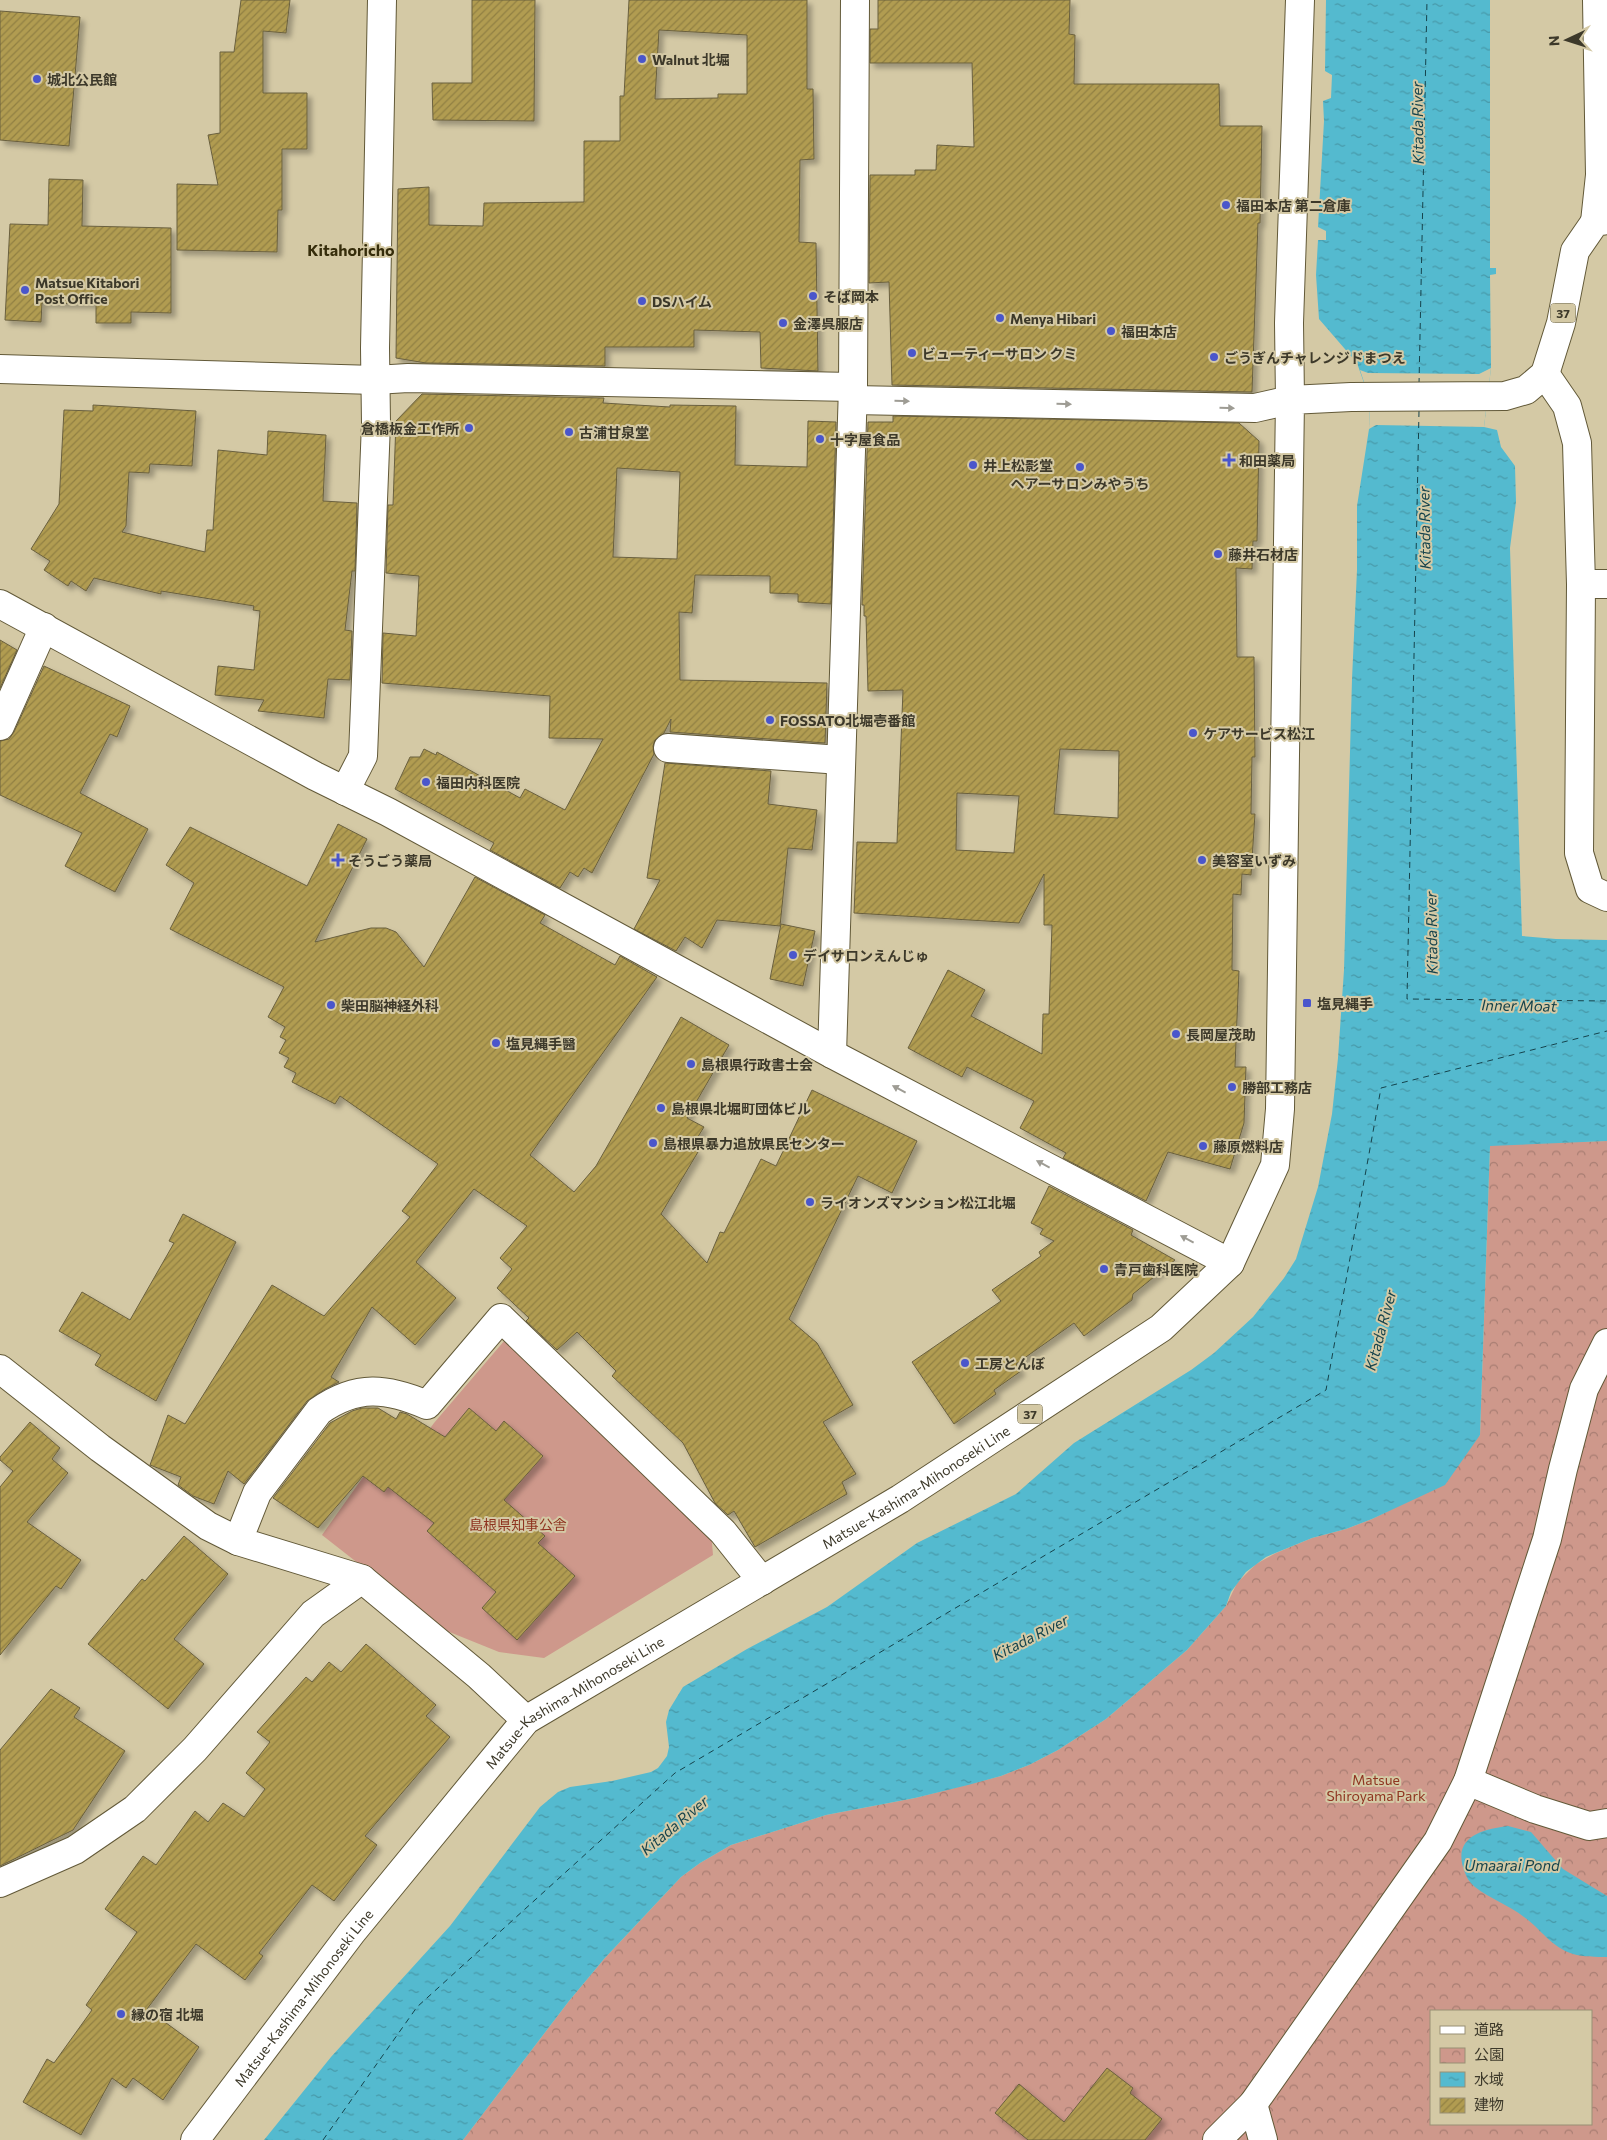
<svg xmlns="http://www.w3.org/2000/svg" width="1607" height="2140" viewBox="0 0 1607 2140" font-family="Commissioner,'Noto Sans JP',sans-serif">
<style>
.green{fill:#ce988b}
.park{fill:url(#park-crowns);fill-rule:evenodd}
.water{fill:url(#water-ripples)}
.pier{fill:#d4c9a5}
.lines{fill:none;stroke-linecap:round;stroke-linejoin:round}
.ferry{stroke:#15434c;stroke-width:1;stroke-dasharray:6 5;stroke-linecap:butt}
.building{fill:url(#building-hatch);stroke:#6a603f;fill-rule:evenodd;filter:url(#shadow)}
.minor-casing{stroke:#625938;stroke-width:30}
.major-casing{stroke:#625938;stroke-width:30}
.minor{stroke:#fff;stroke-width:28}
.major{stroke:#fff;stroke-width:28}
.oneway{fill:#9e9c94}
.poi-dot{fill:#4a56cb;stroke:#d4c9a5;stroke-width:2}
.labels{text-anchor:middle;dominant-baseline:central;stroke-width:4;stroke-linejoin:round;paint-order:stroke}
.shield{fill:#d4c9a5;stroke:#6a644f;stroke-width:1}
.shield-label{font-size:12px;font-weight:bold;fill:#3d392a}
.poi-label{font-size:14px;font-weight:bold;fill:#3d392a;stroke:#d4c9a5;text-anchor:start}
.street-label{font-size:14px;fill:#3d392a;stroke:#d4c9a5}
.park-label{font-size:14px;fill:#8f3420;stroke:#d4c9a5}
.water-label{font-size:15px;font-style:italic;fill:#15434c;stroke:#d4c9a5}
.quarter-label{font-size:16px;font-weight:bold;fill:#362d0b;stroke:#d4c9a5}
</style>
<defs>
<pattern id="park-crowns" width="20" height="18" patternUnits="userSpaceOnUse" patternTransform="scale(1.25)"><rect width="20" height="18" fill="#ce988b"/><path d="M2 6a3 3 0 1 1 6 0M12 15a3 3 0 1 1 6 0" fill="none" stroke="#a87d72"/></pattern>
<pattern id="water-ripples" width="26" height="14" patternUnits="userSpaceOnUse" patternTransform="scale(1.25)"><rect width="26" height="14" fill="#54bacf"/><path d="M2 4q2-2 4 0t4 0M15 11q2-2 4 0t4 0" fill="none" stroke="#4798a8"/></pattern>
<pattern id="building-hatch" width="6" height="6" patternUnits="userSpaceOnUse" patternTransform="scale(1.25)"><rect width="6" height="6" fill="#b19c51"/><path d="M-1 1l2-2M0 6l6-6M5 7l2-2" fill="none" stroke="#918043"/></pattern>
<filter id="shadow"><feDropShadow dx="4.5" dy="4.5" stdDeviation="2.5" flood-color="#0004"/></filter>
</defs>
<rect width="100%" height="100%" fill="#d4c9a5"/>
<path class="green" d="M 505,1340 L 711,1531 L 713,1555 L 544,1658 L 499,1652 L 442,1629 L 322,1535 L 378,1456 L 399,1471 L 434,1423 Z"/>
<path class="park" d="M 1607,1141 L 1607,2140 L 463,2140 L 569,2001 L 604,1959 L 681,1877 L 700,1863 L 731,1845 L 826,1815 L 915,1798 L 1001,1776 L 1029,1765 L 1058,1750 L 1106,1719 L 1187,1650 L 1226,1606 L 1237,1583 L 1256,1564 L 1276,1553 L 1312,1538 L 1346,1529 L 1372,1519 L 1404,1503 L 1480,1435 L 1490,1145 ZM 1431,2011 L 1591,2011 L 1591,2124 L 1431,2124 Z"/>
<g class="water">
<path d="M 1326,0 L 1490,0 L 1490,268 L 1496,268 L 1496,274 L 1490,275 L 1491,368 L 1484,427 L 1497,430 L 1501,447 L 1515,466 L 1516,502 L 1510,548 L 1522,936 L 1556,939 L 1607,940 L 1607,1141 L 1490,1146 L 1480,1435 L 1445,1485 L 1372,1519 L 1346,1529 L 1312,1538 L 1266,1557 L 1246,1572 L 1231,1592 L 1226,1606 L 1187,1650 L 1106,1719 L 1058,1750 L 1029,1765 L 1001,1776 L 968,1785 L 915,1798 L 826,1815 L 731,1845 L 700,1863 L 681,1877 L 604,1959 L 569,2001 L 463,2140 L 264,2140 L 331,2057 L 450,1926 L 540,1807 L 558,1792 L 570,1787 L 612,1781 L 651,1772 L 658,1768 L 667,1756 L 669,1747 L 666,1722 L 669,1710 L 683,1687 L 747,1649 L 827,1607 L 917,1543 L 1016,1494 L 1074,1443 L 1191,1370 L 1214,1353 L 1253,1317 L 1284,1278 L 1296,1259 L 1318,1187 L 1332,1114 L 1338,1058 L 1344,970 L 1352,679 L 1357,570 L 1357,506 L 1369,429 L 1370,400 L 1357,363 L 1319,319 L 1316,275 L 1318,240 L 1326,240 L 1326,231 L 1318,227 L 1324,121 L 1323,101 L 1331,98 L 1332,75 L 1325,71 Z"/>
<path d="M 1508,1826 L 1531,1832 L 1563,1869 L 1607,1896 L 1607,1957 C 1596,1957 1583,1957 1573,1954 C 1551,1947 1541,1929 1524,1917 C 1509,1905 1490,1899 1475,1887 C 1468,1881 1466,1876 1463,1867 C 1454,1836 1484,1829 1508,1826 Z"/>
</g>
<path class="pier" d="M 1491,368 L 1484,427 L 1376,425 L 1369,429 L 1370,400 L 1360,370 L 1368,373 L 1479,374 Z"/>
<g class="lines">
<g class="ferry">
<path d="M 1419,384 L 1427,0"/>
<path d="M 1419,411 L 1407,999 L 1607,1001"/>
<path d="M 323,2140 L 417,2007 L 675,1773 L 1326,1390 L 1381,1088 L 1607,1031"/>
</g>
</g>
<g class="building">
<path d="M 241,0 L 290,0 L 286,33 L 263,31 L 263,93 L 307,93 L 307,149 L 282,149 L 282,210 L 278,210 L 277,252 L 177,250 L 177,184 L 218,185 L 208,135 L 220,133 L 220,52 L 234,52 Z"/>
<path d="M 472,0 L 535,0 L 534,121 L 433,120 L 432,83 L 472,83 Z"/>
<path d="M 629,0 L 807,0 L 807,89 L 813,89 L 814,159 L 800,160 L 799,242 L 816,243 L 818,371 L 761,368 L 760,332 L 694,330 L 694,347 L 605,347 L 605,366 L 426,363 L 396,358 L 398,189 L 429,187 L 429,225 L 483,226 L 484,203 L 584,202 L 584,141 L 620,141 L 620,96 L 624,96 ZM 659,30 L 747,35 L 747,94 L 718,94 L 718,98 L 655,99 Z"/>
<path d="M 878,0 L 1070,0 L 1069,34 L 1075,35 L 1074,84 L 1219,84 L 1220,126 L 1262,126 L 1260,223 L 1258,223 L 1252,392 L 892,385 L 889,282 L 869,283 L 870,175 L 915,175 L 915,170 L 936,170 L 937,145 L 974,147 L 972,63 L 870,63 L 870,29 L 878,29 Z"/>
<path d="M 0,11 L 80,17 L 69,146 L 0,140 Z"/>
<path d="M 49,179 L 83,180 L 82,226 L 171,228 L 171,313 L 131,312 L 131,323 L 96,323 L 96,304 L 42,303 L 41,322 L 5,320 L 10,224 L 48,225 Z"/>
<path d="M 422,394 L 604,398 L 603,403 L 670,407 L 670,405 L 736,406 L 735,465 L 807,467 L 808,421 L 836,422 L 831,604 L 798,602 L 798,594 L 770,593 L 770,576 L 695,575 L 692,613 L 679,612 L 680,680 L 827,683 L 825,743 L 670,732 L 671,719 L 664,733 L 655,740 L 653,746 L 654,754 L 592,873 L 584,868 L 578,877 L 570,872 L 560,888 L 490,850 L 494,843 L 395,789 L 410,757 L 420,757 L 424,749 L 436,755 L 437,752 L 520,798 L 525,789 L 565,810 L 603,739 L 549,738 L 550,696 L 382,683 L 383,633 L 416,636 L 419,576 L 386,573 L 388,505 L 393,505 L 396,421 ZM 617,468 L 680,472 L 677,559 L 613,557 Z"/>
<path d="M 93,405 L 196,411 L 192,466 L 150,464 L 149,473 L 129,472 L 126,526 L 122,532 L 205,552 L 207,530 L 213,530 L 218,450 L 267,455 L 268,431 L 326,435 L 323,501 L 357,503 L 355,571 L 352,571 L 345,630 L 352,631 L 350,680 L 328,679 L 324,718 L 258,711 L 264,700 L 215,695 L 218,666 L 254,670 L 260,611 L 253,610 L 254,606 L 161,591 L 161,594 L 94,578 L 86,591 L 71,581 L 68,586 L 44,570 L 50,561 L 31,549 L 59,504 L 64,410 L 93,411 Z"/>
<path d="M 893,416 L 1239,423 L 1259,441 L 1257,541 L 1253,541 L 1252,569 L 1236,568 L 1237,657 L 1254,657 L 1255,757 L 1252,757 L 1251,814 L 1255,814 L 1251,875 L 1242,874 L 1241,895 L 1233,894 L 1232,970 L 1239,971 L 1235,1067 L 1246,1067 L 1244,1123 L 1230,1169 L 1168,1152 L 1146,1201 L 1063,1158 L 1066,1153 L 1020,1128 L 1034,1101 L 967,1067 L 962,1077 L 908,1048 L 948,970 L 985,990 L 971,1016 L 1042,1054 L 1043,1014 L 1049,1014 L 1052,925 L 1044,925 L 1044,874 L 1019,923 L 854,913 L 857,842 L 897,843 L 903,690 L 868,691 L 866,616 L 864,616 L 864,605 L 862,605 L 868,422 L 893,422 ZM 1060,749 L 1119,751 L 1118,818 L 1054,814 ZM 957,793 L 1019,796 L 1014,853 L 956,850 Z"/>
<path d="M 0,640 L 17,650 L 0,688 Z"/>
<path d="M 44,666 L 130,706 L 117,737 L 110,734 L 80,793 L 148,829 L 115,892 L 65,866 L 82,833 L 0,795 L 0,741 L 9,739 L 14,732 Z"/>
<path d="M 665,763 L 771,771 L 768,804 L 817,810 L 812,850 L 788,848 L 780,926 L 717,920 L 702,948 L 685,937 L 676,951 L 634,929 L 660,880 L 647,878 Z"/>
<path d="M 338,824 L 367,839 L 315,942 L 371,928 L 386,928 L 396,932 L 424,967 L 475,877 L 545,915 L 540,923 L 615,965 L 620,956 L 657,977 L 530,1155 L 574,1192 L 596,1166 L 681,1017 L 729,1045 L 687,1118 L 704,1127 L 691,1148 L 698,1152 L 661,1214 L 707,1263 L 720,1232 L 724,1233 L 761,1159 L 776,1166 L 812,1090 L 917,1141 L 892,1193 L 858,1176 L 789,1319 L 817,1343 L 853,1405 L 823,1422 L 856,1474 L 842,1482 L 847,1494 L 755,1547 L 734,1511 L 728,1515 L 715,1503 L 683,1443 L 612,1376 L 616,1371 L 577,1332 L 557,1350 L 526,1321 L 529,1318 L 497,1288 L 512,1269 L 500,1258 L 527,1226 L 474,1189 L 416,1262 L 456,1298 L 415,1345 L 372,1307 L 331,1377 L 339,1382 L 325,1389 L 307,1401 L 244,1484 L 228,1471 L 214,1504 L 193,1496 L 178,1485 L 181,1477 L 150,1465 L 168,1415 L 185,1424 L 272,1285 L 324,1316 L 410,1217 L 402,1211 L 438,1164 L 340,1096 L 335,1104 L 292,1082 L 296,1073 L 284,1067 L 289,1058 L 279,1053 L 286,1040 L 280,1037 L 285,1027 L 268,1017 L 284,987 L 170,929 L 194,883 L 166,865 L 190,827 L 307,886 Z"/>
<path d="M 781,924 L 815,931 L 803,986 L 770,979 Z"/>
<path d="M 1049,1186 L 1133,1230 L 1131,1235 L 1175,1260 L 1133,1294 L 1132,1300 L 1084,1336 L 1074,1323 L 1016,1364 L 1021,1371 L 994,1390 L 996,1394 L 954,1424 L 912,1362 L 1001,1301 L 992,1290 L 1041,1256 L 1039,1252 L 1054,1241 L 1040,1234 L 1043,1229 L 1031,1223 Z"/>
<path d="M 183,1214 L 236,1242 L 156,1401 L 95,1365 L 101,1355 L 59,1331 L 82,1292 L 130,1320 L 174,1243 L 169,1241 Z"/>
<path d="M 362,1408 L 378,1408 L 396,1419 L 400,1412 L 407,1414 L 445,1437 L 469,1408 L 496,1431 L 504,1421 L 543,1456 L 504,1500 L 545,1536 L 538,1543 L 575,1576 L 517,1640 L 482,1608 L 496,1592 L 427,1531 L 434,1523 L 388,1487 L 384,1492 L 363,1476 L 318,1528 L 273,1498 L 330,1423 L 352,1411 Z"/>
<path d="M 30,1422 L 60,1448 L 52,1459 L 68,1473 L 27,1522 L 81,1560 L 61,1589 L 56,1586 L 0,1655 L 0,1487 L 13,1471 L 0,1460 L 0,1457 Z"/>
<path d="M 184,1536 L 228,1574 L 174,1639 L 204,1664 L 168,1709 L 88,1644 L 142,1579 L 145,1581 Z"/>
<path d="M 366,1644 L 436,1705 L 426,1716 L 450,1737 L 365,1836 L 377,1845 L 334,1901 L 312,1885 L 259,1953 L 263,1956 L 245,1980 L 196,1944 L 147,2009 L 199,2047 L 163,2100 L 133,2078 L 126,2088 L 112,2078 L 81,2135 L 23,2102 L 47,2059 L 54,2063 L 92,2010 L 86,2005 L 137,1932 L 105,1909 L 143,1856 L 156,1865 L 195,1811 L 208,1822 L 223,1803 L 244,1817 L 265,1789 L 246,1773 L 270,1742 L 257,1732 L 306,1677 L 312,1682 L 329,1662 L 341,1672 Z"/>
<path d="M 51,1689 L 80,1708 L 74,1717 L 125,1751 L 73,1830 L 0,1866 L 0,1750 Z"/>
<path d="M 1107,2068 L 1133,2088 L 1130,2093 L 1162,2119 L 1145,2140 L 1028,2140 L 995,2113 L 1019,2084 L 1064,2122 Z"/>
</g>
<g class="lines">
<defs>
<g id="minor">
<path d="M 1595,222 L 1600,175 L 1597,0"/>
<path d="M 0,369 L 375,380 L 408,378 L 853,387"/>
<path d="M 1545,374 L 1567,406 L 1577,443 L 1581,584 L 1579,853 L 1590,889 L 1607,897"/>
<path d="M 853,400 L 1255,408 L 1290,400 L 1289,323 L 1300,0"/>
<path d="M 1581,584 L 1607,584"/>
<path d="M 0,604 L 315,776 L 388,812 L 832,1054 L 1230,1263"/>
<path d="M 0,726 L 44,627"/>
<path d="M 668,748 L 841,760"/>
<path d="M 345,791 L 363,756 L 376,423 L 375,348 L 382,0"/>
<path d="M 832,1054 L 853,387 L 855,0"/>
<path d="M 0,1369 L 100,1448 L 208,1526 L 238,1541"/>
<path d="M 362,1579 L 238,1541 L 257,1493 L 319,1411 C 357,1384 387,1388 427,1405 L 501,1318 L 723,1532 L 762,1581"/>
<path d="M 1468,1781 L 1535,1809 L 1589,1826 L 1607,1823"/>
<path d="M 0,1883 L 75,1850 L 135,1809 L 195,1749 L 313,1614 L 362,1579 L 479,1676 L 526,1720"/>
<path d="M 1253,2104 L 1263,2140"/>
<path d="M 1217,2140 L 1253,2104 L 1438,1841 L 1468,1781 L 1547,1539 L 1563,1469 L 1584,1389 L 1607,1343"/>
</g>
<g id="major">
<path id="s1" d="M 195,2140 L 352,1932 L 526,1720 L 900,1499 L 1161,1328 L 1230,1263 L 1275,1165 L 1280,1109 L 1290,400 L 1351,397 L 1505,396 L 1526,390 L 1545,374 L 1561,323 L 1575,251 L 1595,222 L 1607,220"/>
</g>
</defs>
<use href="#minor" class="minor-casing"/>
<use href="#major" class="major-casing"/>
<use href="#minor" class="minor"/>
<use href="#major" class="major"/>
</g>
<defs><path id="oneway-solid" d="M-6-.8H1V-3.2L6.5 0L1 3.2V.8H-6Z" transform="scale(1.25)"/></defs>
<g class="oneway">
<use href="#oneway-solid" transform="translate(902 401) rotate(1)"/>
<use href="#oneway-solid" transform="translate(1064 404) rotate(1)"/>
<use href="#oneway-solid" transform="translate(1227 408) rotate(1)"/>
<use href="#oneway-solid" transform="translate(899 1089) rotate(-152)"/>
<use href="#oneway-solid" transform="translate(1043 1164) rotate(-152)"/>
<use href="#oneway-solid" transform="translate(1187 1239) rotate(-152)"/>
</g>
<g class="poi-dot">
<circle cx="642" cy="59" r="5"/>
<circle cx="37" cy="79" r="5"/>
<circle cx="1226" cy="205" r="5"/>
<circle cx="25" cy="290" r="5"/>
<circle cx="813" cy="296" r="5"/>
<circle cx="642" cy="301" r="5"/>
<circle cx="1000" cy="318" r="5"/>
<circle cx="783" cy="323" r="5"/>
<circle cx="1111" cy="331" r="5"/>
<circle cx="912" cy="353" r="5"/>
<circle cx="1214" cy="357" r="5"/>
<circle cx="469" cy="428" r="5"/>
<circle cx="569" cy="432" r="5"/>
<circle cx="820" cy="439" r="5"/>
<path d="M1226.5 452.5h5v5h5v5h-5v5h-5v-5h-5v-5h5z"/>
<circle cx="973" cy="465" r="5"/>
<circle cx="1080" cy="467" r="5"/>
<circle cx="1218" cy="554" r="5"/>
<circle cx="770" cy="720" r="5"/>
<circle cx="1193" cy="733" r="5"/>
<circle cx="426" cy="782" r="5"/>
<path d="M335.5 852.5h5v5h5v5h-5v5h-5v-5h-5v-5h5z"/>
<circle cx="1202" cy="860" r="5"/>
<circle cx="793" cy="955" r="5"/>
<rect x="1302" y="998" width="10" height="10" rx="2.5"/>
<circle cx="331" cy="1005" r="5"/>
<circle cx="1176" cy="1034" r="5"/>
<circle cx="496" cy="1043" r="5"/>
<circle cx="691" cy="1064" r="5"/>
<circle cx="1232" cy="1087" r="5"/>
<circle cx="661" cy="1108" r="5"/>
<circle cx="653" cy="1143" r="5"/>
<circle cx="1203" cy="1146" r="5"/>
<circle cx="810" cy="1202" r="5"/>
<circle cx="1104" cy="1269" r="5"/>
<circle cx="965" cy="1363" r="5"/>
<circle cx="121" cy="2014" r="5"/>
</g>
<g class="labels">
<g class="shield">
<rect x="1550.5" y="303.5" width="25" height="19" rx="4"/>
<rect x="1017.5" y="1404.5" width="25" height="19" rx="4"/>
</g>
<g class="shield-label">
<text x="1563" y="313">37</text>
<text x="1030" y="1414">37</text>
</g>
<g class="poi-label">
<text x="652" y="59">Walnut 北堀</text>
<text x="47" y="79">城北公民館</text>
<text x="1236" y="205">福田本店 第二倉庫</text>
<text x="35" y="282">Matsue Kitabori<tspan x="35" dy="16">Post Office</tspan></text>
<text x="823" y="296">そば岡本</text>
<text x="652" y="301">DSハイム</text>
<text x="1010" y="318">Menya Hibari</text>
<text x="793" y="323">金澤呉服店</text>
<text x="1121" y="331">福田本店</text>
<text x="922" y="353">ビューティーサロン クミ</text>
<text x="1224" y="357">ごうぎんチャレンジドまつえ</text>
<text x="459" y="428" text-anchor="end">倉橋板金工作所</text>
<text x="579" y="432">古浦甘泉堂</text>
<text x="830" y="439">十字屋食品</text>
<text x="1239" y="460">和田薬局</text>
<text x="983" y="465">井上松影堂</text>
<text x="1080" y="483" text-anchor="middle">ヘアーサロンみやうち</text>
<text x="1228" y="554">藤井石材店</text>
<text x="780" y="720">FOSSATO北堀壱番館</text>
<text x="1203" y="733">ケアサービス松江</text>
<text x="436" y="782">福田内科医院</text>
<text x="348" y="860">そうごう薬局</text>
<text x="1212" y="860">美容室いずみ</text>
<text x="803" y="955">デイサロンえんじゅ</text>
<text x="1317" y="1003">塩見縄手</text>
<text x="341" y="1005">柴田脳神経外科</text>
<text x="1186" y="1034">長岡屋茂助</text>
<text x="506" y="1043">塩見縄手醫</text>
<text x="701" y="1064">島根県行政書士会</text>
<text x="1242" y="1087">勝部工務店</text>
<text x="671" y="1108">島根県北堀町団体ビル</text>
<text x="663" y="1143">島根県暴力追放県民センター</text>
<text x="1213" y="1146">藤原燃料店</text>
<text x="820" y="1202">ライオンズマンション松江北堀</text>
<text x="1114" y="1269">青戸歯科医院</text>
<text x="975" y="1363">工房とんぼ</text>
<text x="131" y="2014">縁の宿 北堀</text>
</g>
<g class="street-label">
<text stroke="none"><textPath href="#s1" startOffset="989">Matsue-Kashima-Mihonoseki Line</textPath></text>
<text stroke="none"><textPath href="#s1" startOffset="584">Matsue-Kashima-Mihonoseki Line</textPath></text>
<text stroke="none"><textPath href="#s1" startOffset="179">Matsue-Kashima-Mihonoseki Line</textPath></text>
</g>
<g class="park-label">
<text x="518" y="1524">島根県知事公舎</text>
<text x="1376" y="1779">Matsue<tspan x="1376" dy="16">Shiroyama Park</tspan></text>
</g>
<g class="water-label">
<text transform="translate(1417 123) rotate(-91)">Kitada River</text>
<text transform="translate(1424 528) rotate(-91)">Kitada River</text>
<text transform="translate(1431 933) rotate(-91)">Kitada River</text>
<text transform="translate(1519 1005) rotate(1)">Inner Moat</text>
<text transform="translate(1380 1330) rotate(-75)">Kitada River</text>
<text transform="translate(1030 1637) rotate(-27)">Kitada River</text>
<text transform="translate(674 1825) rotate(-40)">Kitada River</text>
<text x="1512" y="1865">Umaarai Pond</text>
</g>
<g class="quarter-label">
<text x="351" y="249">Kitahoricho</text>
</g>
</g>
<rect x="1430" y="2010" width="162" height="115" fill="#d4c9a5" stroke="#988f74"/>
<rect x="1440" y="2026" width="25" height="8" fill="#ffffff" stroke="#988f74"/>
<text x="1474" y="2035" font-size="15" fill="#3d392a">道路</text>
<rect x="1440" y="2048" width="25" height="15" fill="url(#park-crowns)" stroke="#988f74"/>
<text x="1474" y="2060" font-size="15" fill="#3d392a">公園</text>
<rect x="1440" y="2072" width="25" height="15" fill="url(#water-ripples)" stroke="#988f74"/>
<text x="1474" y="2085" font-size="15" fill="#3d392a">水域</text>
<rect x="1440" y="2098" width="25" height="15" fill="url(#building-hatch)" stroke="#988f74"/>
<text x="1474" y="2110" font-size="15" fill="#3d392a">建物</text>
<g transform="translate(1567 40) rotate(266)" stroke="#d4c9a5" stroke-width="4" paint-order="stroke">
<path d="M0-4L9 19L0 12L-9 19Z" fill="#3d392a"/>
<text y="-8" font-size="14" font-weight="bold" text-anchor="middle" fill="#3d392a">N</text>
</g>
</svg>
